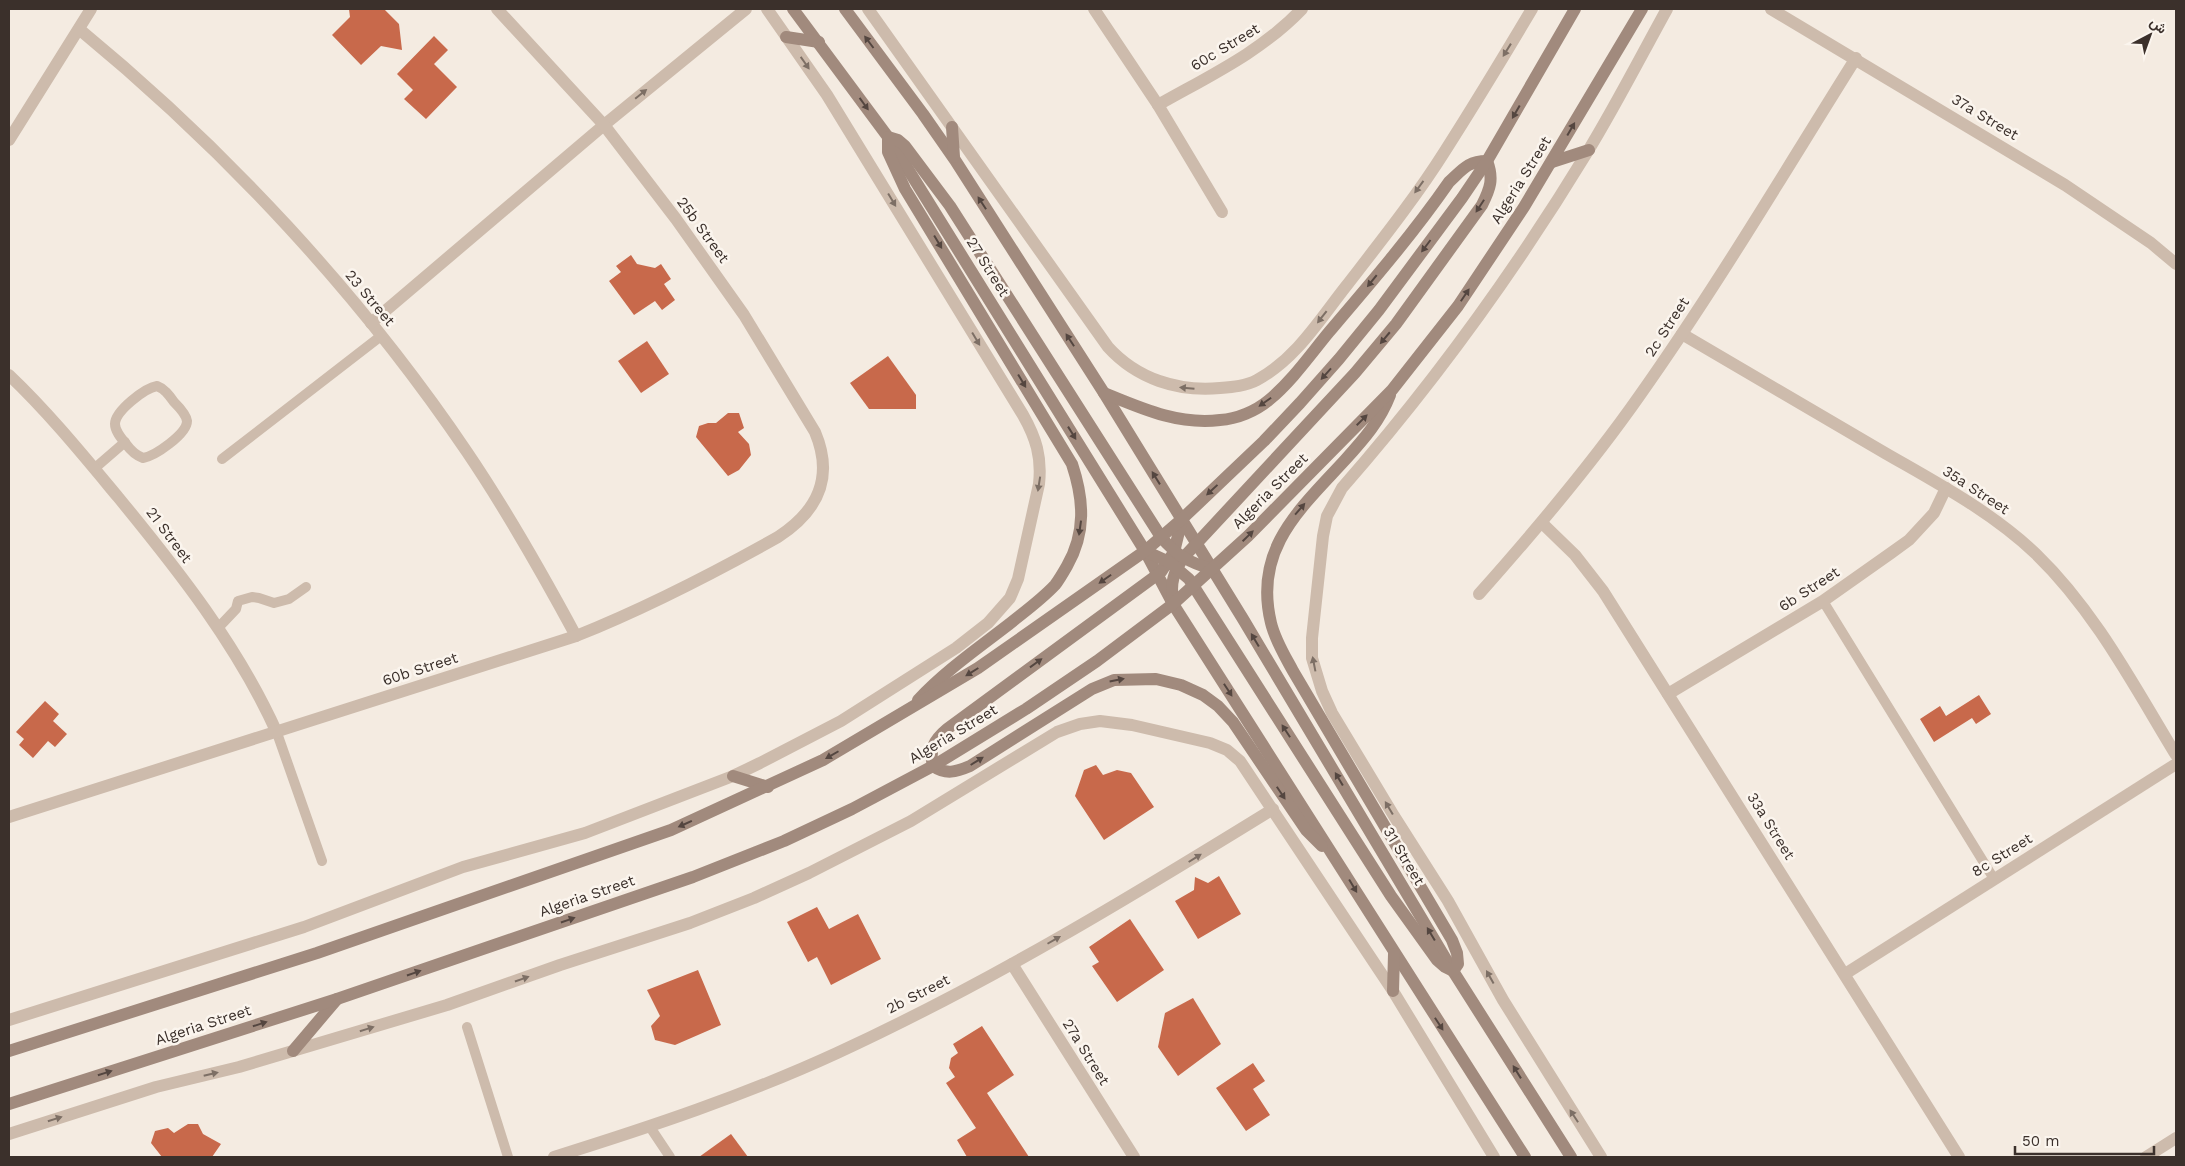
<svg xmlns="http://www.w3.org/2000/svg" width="2185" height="1166" viewBox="0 0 2185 1166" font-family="'Work Sans',Vazirmatn,sans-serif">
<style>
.building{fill:#c8694b}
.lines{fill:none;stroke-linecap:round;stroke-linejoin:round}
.lane{stroke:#cdbbac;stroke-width:10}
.street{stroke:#cdbbac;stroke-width:12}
.secondary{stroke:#a18a7d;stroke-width:12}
.oneway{fill:#544640}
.oneway2{fill:#7d6f65}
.labels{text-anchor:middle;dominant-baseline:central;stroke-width:5;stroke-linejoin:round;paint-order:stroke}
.street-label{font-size:15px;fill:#3b302b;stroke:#fbf5ee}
</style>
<rect width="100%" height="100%" fill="#f4ebe1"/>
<g class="building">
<path d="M 349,9 L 384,9 L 399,24 L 402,50 L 381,46 L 361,65 L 332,35 L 350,17 Z"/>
<path d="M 434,36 L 448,50 L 434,64 L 457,87 L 426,119 L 404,99 L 413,90 L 397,74 Z"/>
<path d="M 631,255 L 637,264 L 655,268 L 661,264 L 671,279 L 664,284 L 675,300 L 662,310 L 655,301 L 634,315 L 609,281 L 621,272 L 616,266 Z"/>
<path d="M 647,341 L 669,374 L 641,393 L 618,361 Z"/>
<path d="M 888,356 L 916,395 L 916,409 L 869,409 L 850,383 Z"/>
<path d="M 728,413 L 739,413 L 744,428 L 738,432 L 749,444 L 751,455 L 739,470 L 728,476 L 696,437 L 699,426 L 708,423 L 716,423 Z"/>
<path d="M 1979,695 L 1991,714 L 1976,724 L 1972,718 L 1934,742 L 1920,719 L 1940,706 L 1946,716 Z"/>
<path d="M 45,701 L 59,714 L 53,721 L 67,734 L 55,747 L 48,741 L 33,758 L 19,745 L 24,739 L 16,732 Z"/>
<path d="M 1096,765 L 1103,775 L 1117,770 L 1131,773 L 1154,807 L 1104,840 L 1075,796 L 1084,770 Z"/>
<path d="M 1219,876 L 1241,914 L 1198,939 L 1175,901 L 1194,890 L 1195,877 L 1208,883 Z"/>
<path d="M 817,907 L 829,929 L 858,914 L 881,959 L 831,985 L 817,957 L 808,962 L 787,922 Z"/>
<path d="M 1130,919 L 1164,970 L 1117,1002 L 1092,966 L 1099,962 L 1089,947 Z"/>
<path d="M 698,970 L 721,1025 L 675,1045 L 655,1040 L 651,1026 L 660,1016 L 647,990 Z"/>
<path d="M 1193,998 L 1221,1044 L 1178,1076 L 1158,1047 L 1165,1013 Z"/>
<path d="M 982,1026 L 1014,1075 L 987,1093 L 1029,1157 L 967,1157 L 957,1140 L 976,1128 L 946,1083 L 955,1077 L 949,1068 L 951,1058 L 958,1053 L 953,1044 Z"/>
<path d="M 1253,1063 L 1265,1081 L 1253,1089 L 1270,1115 L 1246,1131 L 1216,1088 Z"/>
<path d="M 188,1124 L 198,1124 L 203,1134 L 221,1144 L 212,1157 L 162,1157 L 151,1143 L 155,1131 L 168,1128 L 174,1133 Z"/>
<path d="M 731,1134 L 748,1157 L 699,1157 Z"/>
</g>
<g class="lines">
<g class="lane">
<path d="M 157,386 C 165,389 169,395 174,402 C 179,407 186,414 187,421 C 187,434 155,456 143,458 C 135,455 131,451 126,444 C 121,438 115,431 115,424 C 115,411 145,388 157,386 Z"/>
<path d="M 222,459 L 381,336"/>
<path d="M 95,468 L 125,442"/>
<path d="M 1823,601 L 1994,879"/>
<path d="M 218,628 L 236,609 L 238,601 L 252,597 L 259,598 L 274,603 L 289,599 L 306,587"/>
<path d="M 277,733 L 322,861"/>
<path d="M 467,1027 L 508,1157"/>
<path d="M 650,1127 L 670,1157"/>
</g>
<g class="street">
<path d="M 868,9 L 1108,347 C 1137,379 1178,392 1220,388 C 1233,387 1246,386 1257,380 C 1296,359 1320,319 1347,285 C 1381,241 1416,197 1445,151 C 1475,104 1504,56 1532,9"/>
<path d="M 1094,9 L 1158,105 L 1222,212"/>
<path d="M 1771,9 L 2065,185 L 2151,243 L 2176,264"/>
<path d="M 79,29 C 226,150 360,294 467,452 C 507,511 542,573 576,636"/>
<path d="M 1158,105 C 1209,76 1261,52 1302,9"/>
<path d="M 9,140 L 91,9"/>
<path d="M 371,323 L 604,125 L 746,9"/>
<path d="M 1682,334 C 1750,374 1817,413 1885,453 C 1937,483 1992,512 2036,554 C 2095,611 2134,686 2176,755"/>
<path d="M 9,375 C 48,412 83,455 118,497 C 178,570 238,646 277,733"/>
<path d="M 1542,523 L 1575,555 L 1603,591 L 1959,1157"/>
<path d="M 1479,594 C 1536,530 1591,465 1640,395 C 1717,286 1785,171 1856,58"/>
<path d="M 1668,694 L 1823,601 L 1891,553 L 1909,540 L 1934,513 L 1946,488"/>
<path d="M 9,817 L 576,636 C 646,608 712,574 778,537 C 818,511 834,477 815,432 L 744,315 L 676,219 L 604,125 L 497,9"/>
<path d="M 1012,964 L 1134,1157"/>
<path d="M 1845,974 L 2176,764"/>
<path d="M 9,1020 L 304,927 L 463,867 L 585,833 L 733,776 L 760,763 L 841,721 L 956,648 L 988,623 L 1010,598 L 1018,579 L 1039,484 C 1042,457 1036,438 1023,415 L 827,95 L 767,9"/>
<path d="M 9,1134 L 156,1087 L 239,1067 L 447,1005 L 560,965 L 690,923 L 754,898 L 809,873 L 911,821 L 1057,732 L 1080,724 L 1100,721 L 1132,725 L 1210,743 L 1227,750 L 1240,761 L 1393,991 L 1494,1157"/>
<path d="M 554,1157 C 650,1127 746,1095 837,1053 C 989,983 1132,896 1273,809"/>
<path d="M 1601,1157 L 1503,1000 L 1448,901 L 1394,816 L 1332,713 L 1322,691 L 1312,658 L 1312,638 L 1323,536 L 1327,516 L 1342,488 C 1434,383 1515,271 1588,151 C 1616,105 1641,56 1667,9"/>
<path d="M 2146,1157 L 2176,1138"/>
</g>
<g class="secondary">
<path d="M 793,9 L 888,137 L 1145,551 L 1173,604 L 1525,1157"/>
<path d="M 845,9 L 923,114 L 955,160 L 1104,393 L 1243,619 L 1453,971 L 1571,1157"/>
<path d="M 786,37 L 819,42"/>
<path d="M 952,127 L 954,157"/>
<path d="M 1552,162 L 1589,150"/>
<path d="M 1104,393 C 1143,409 1178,425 1220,420 C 1237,419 1256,411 1269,400 C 1292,381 1310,355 1329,332 C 1370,284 1413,234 1449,182 C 1463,169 1468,161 1487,161 C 1494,179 1490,189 1482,205 L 1396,324 L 1355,373 L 1183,558 C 1174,572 1170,583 1173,599"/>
<path d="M 1182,519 L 1174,552 L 1161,572 L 947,729 C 934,740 929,749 933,766 C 946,775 956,772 970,766 L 1092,689 L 1114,680 L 1156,679 L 1181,685 L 1203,695 L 1218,706 L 1233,722 L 1306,830 L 1322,846"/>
<path d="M 1145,551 L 1169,562 L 1189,579 L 1391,896 L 1437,960 L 1445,967 L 1453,971 L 1458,964 L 1457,953 L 1452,940 L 1293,671 C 1285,656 1275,640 1271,623 C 1253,549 1300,509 1345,460 C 1364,439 1380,421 1390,395"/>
<path d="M 918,700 C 945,671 977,649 1008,625 C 1024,612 1041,600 1055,585 C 1059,580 1063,573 1067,566 C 1086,533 1084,500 1072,464 L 905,189 L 888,152 L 888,137 L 898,140 L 905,146 L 950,206 L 1161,537 C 1176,555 1190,563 1212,569"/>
<path d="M 733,776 L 768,787"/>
<path d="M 1393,991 L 1394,954"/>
<path d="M 9,1051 L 317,953 L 671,830 L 823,760 L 978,668 L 1145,551 L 1182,519 L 1264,441 L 1300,403 L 1339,359 L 1379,310 L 1462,198 L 1487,161 L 1575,9"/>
<path d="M 293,1051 L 337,999"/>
<path d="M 9,1104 L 337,999 L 693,877 L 784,841 L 852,809 L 933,766 L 1026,709 L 1097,661 L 1173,604 L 1248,536 L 1392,390 L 1458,306 L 1524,207 L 1642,9"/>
</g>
</g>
<defs><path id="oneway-solid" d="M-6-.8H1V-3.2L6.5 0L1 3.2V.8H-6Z" transform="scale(1.25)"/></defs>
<g class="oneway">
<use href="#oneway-solid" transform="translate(869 42) rotate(-127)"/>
<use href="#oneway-solid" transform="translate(864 104) rotate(54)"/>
<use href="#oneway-solid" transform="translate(1516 112) rotate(120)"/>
<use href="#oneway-solid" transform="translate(1571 129) rotate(-60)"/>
<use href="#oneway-solid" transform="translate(982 203) rotate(-123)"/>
<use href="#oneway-solid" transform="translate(1480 206) rotate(123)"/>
<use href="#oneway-solid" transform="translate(938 242) rotate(59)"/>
<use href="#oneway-solid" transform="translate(1426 246) rotate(127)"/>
<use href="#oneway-solid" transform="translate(1372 281) rotate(129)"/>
<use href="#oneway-solid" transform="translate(1465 295) rotate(-56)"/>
<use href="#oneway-solid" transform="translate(1385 338) rotate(130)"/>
<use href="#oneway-solid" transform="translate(1070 340) rotate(-123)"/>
<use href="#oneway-solid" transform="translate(1326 374) rotate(132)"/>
<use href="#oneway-solid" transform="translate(1022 381) rotate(59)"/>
<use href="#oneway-solid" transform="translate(1265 402) rotate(145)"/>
<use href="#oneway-solid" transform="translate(1362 420) rotate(-45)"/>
<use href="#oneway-solid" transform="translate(1072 433) rotate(58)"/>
<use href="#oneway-solid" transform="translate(1156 478) rotate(-122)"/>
<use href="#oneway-solid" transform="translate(1212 490) rotate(137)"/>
<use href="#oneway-solid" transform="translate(1300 509) rotate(-49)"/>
<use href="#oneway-solid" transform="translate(1080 528) rotate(98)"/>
<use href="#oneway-solid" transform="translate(1248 536) rotate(-44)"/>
<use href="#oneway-solid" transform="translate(1105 579) rotate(145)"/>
<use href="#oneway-solid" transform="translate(1255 640) rotate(-121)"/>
<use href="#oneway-solid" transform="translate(1036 663) rotate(-36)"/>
<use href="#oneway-solid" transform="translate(972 672) rotate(148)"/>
<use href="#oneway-solid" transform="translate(1117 680) rotate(-11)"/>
<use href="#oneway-solid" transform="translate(1228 690) rotate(57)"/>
<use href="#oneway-solid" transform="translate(1286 731) rotate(-123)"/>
<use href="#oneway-solid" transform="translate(832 755) rotate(150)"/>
<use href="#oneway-solid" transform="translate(977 761) rotate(-32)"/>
<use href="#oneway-solid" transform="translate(1339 779) rotate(-121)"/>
<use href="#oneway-solid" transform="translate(1281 793) rotate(56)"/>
<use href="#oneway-solid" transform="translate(685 824) rotate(156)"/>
<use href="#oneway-solid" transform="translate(1353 886) rotate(59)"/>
<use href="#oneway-solid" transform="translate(568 920) rotate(-19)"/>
<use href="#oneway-solid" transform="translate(1431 934) rotate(-121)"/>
<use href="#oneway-solid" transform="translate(414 973) rotate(-19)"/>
<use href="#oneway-solid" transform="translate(260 1024) rotate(-18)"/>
<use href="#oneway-solid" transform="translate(1439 1024) rotate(57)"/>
<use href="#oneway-solid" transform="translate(1517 1072) rotate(-122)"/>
<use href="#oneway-solid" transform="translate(105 1073) rotate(-18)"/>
</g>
<g class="oneway2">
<use href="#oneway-solid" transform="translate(1507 50) rotate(122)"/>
<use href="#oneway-solid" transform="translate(805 63) rotate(55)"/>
<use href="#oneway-solid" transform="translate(641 94) rotate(-39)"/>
<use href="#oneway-solid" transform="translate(1419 187) rotate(126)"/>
<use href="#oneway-solid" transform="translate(892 200) rotate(59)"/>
<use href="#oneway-solid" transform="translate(1322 317) rotate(128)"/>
<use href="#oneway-solid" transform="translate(976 339) rotate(59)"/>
<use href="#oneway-solid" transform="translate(1187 388) rotate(-175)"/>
<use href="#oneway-solid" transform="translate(1039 484) rotate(99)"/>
<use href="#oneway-solid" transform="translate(1314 664) rotate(-101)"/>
<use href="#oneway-solid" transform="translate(1389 808) rotate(-121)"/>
<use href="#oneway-solid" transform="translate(1195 858) rotate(-32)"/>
<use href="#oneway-solid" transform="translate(1054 940) rotate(-30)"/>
<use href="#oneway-solid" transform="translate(1490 977) rotate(-119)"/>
<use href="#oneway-solid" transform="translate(522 979) rotate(-19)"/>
<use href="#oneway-solid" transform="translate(367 1029) rotate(-17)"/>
<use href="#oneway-solid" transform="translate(211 1074) rotate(-13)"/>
<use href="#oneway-solid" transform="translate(1574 1116) rotate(-123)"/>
<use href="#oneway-solid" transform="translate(55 1119) rotate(-18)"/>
</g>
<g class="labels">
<g class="street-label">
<text transform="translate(1225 47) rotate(-31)">60c Street</text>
<text transform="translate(1985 117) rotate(31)">37a Street</text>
<text transform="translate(1521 180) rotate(-58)">Algeria Street</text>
<text transform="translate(703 230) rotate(54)">25b Street</text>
<text transform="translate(988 267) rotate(58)">27 Street</text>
<text transform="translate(370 298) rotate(50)">23 Street</text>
<text transform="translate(1667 327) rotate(-57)">2c Street</text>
<text transform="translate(1976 490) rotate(33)">35a Street</text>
<text transform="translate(1270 491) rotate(-45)">Algeria Street</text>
<text transform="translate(169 535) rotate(53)">21 Street</text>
<text transform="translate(1809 589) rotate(-33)">6b Street</text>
<text transform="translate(420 669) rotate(-18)">60b Street</text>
<text transform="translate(953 734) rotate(-31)">Algeria Street</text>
<text transform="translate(1771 826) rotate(58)">33a Street</text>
<text transform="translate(2002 855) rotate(-32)">8c Street</text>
<text transform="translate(1404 856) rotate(59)">31 Street</text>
<text transform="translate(587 896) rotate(-19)">Algeria Street</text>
<text transform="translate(918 994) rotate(-27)">2b Street</text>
<text transform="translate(203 1025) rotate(-18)">Algeria Street</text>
<text transform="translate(1086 1052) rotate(58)">27a Street</text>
</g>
</g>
<rect width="2185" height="1166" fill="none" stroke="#3b302b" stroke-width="20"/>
<g transform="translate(2150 35) rotate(41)" stroke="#fbf5ee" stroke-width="4" paint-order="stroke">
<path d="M0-4L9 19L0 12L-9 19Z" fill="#3b302b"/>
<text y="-8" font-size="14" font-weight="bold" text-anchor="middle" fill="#3b302b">ش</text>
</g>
<path d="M2015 1146v8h139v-8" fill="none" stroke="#3b302b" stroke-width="2.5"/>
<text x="2022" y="1146" font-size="15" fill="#3b302b" stroke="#fbf5ee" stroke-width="4" paint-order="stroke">50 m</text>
</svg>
